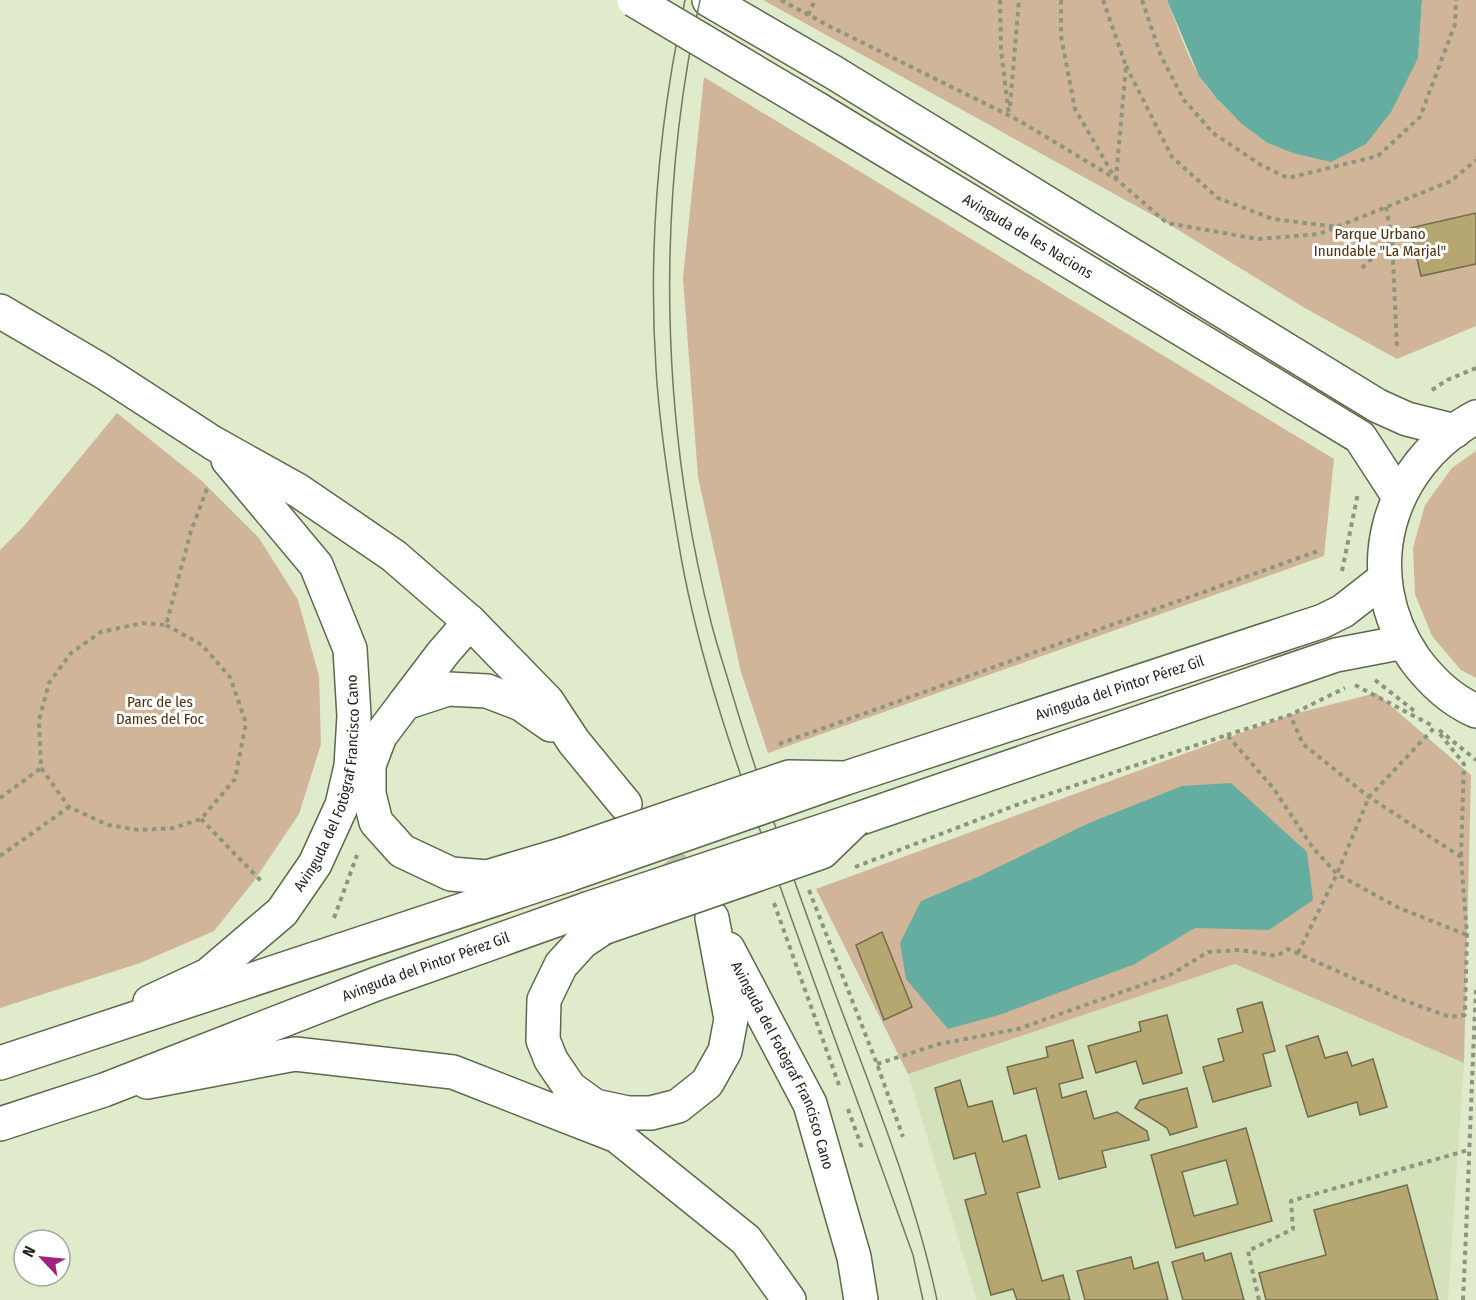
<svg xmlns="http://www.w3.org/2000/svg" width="1476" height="1300" viewBox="0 0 1476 1300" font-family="'Fira Sans Condensed',sans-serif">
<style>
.built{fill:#d4e2bb}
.green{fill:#d1b599}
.water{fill:#64ada0}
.building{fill:#b5a76f;stroke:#726b4e;stroke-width:1.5;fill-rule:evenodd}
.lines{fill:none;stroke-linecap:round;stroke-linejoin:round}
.street-tunnel{stroke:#b9c3a7;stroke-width:33;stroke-dasharray:33 16;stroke-linecap:butt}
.street-casing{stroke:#5e684c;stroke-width:36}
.secondary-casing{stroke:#5e684c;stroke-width:36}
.path{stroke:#8d957e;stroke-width:4;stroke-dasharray:4.5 4.5;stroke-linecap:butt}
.street{stroke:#fff;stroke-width:33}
.secondary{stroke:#fff;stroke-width:33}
.tram{stroke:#727965;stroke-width:1.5}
.street-bridge-casing{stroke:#5e684c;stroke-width:36;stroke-linecap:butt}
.secondary-bridge-casing{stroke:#5e684c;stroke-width:36;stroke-linecap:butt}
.street-bridge{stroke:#fff;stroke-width:33}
.secondary-bridge{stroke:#fff;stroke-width:33}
.labels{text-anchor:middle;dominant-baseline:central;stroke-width:6;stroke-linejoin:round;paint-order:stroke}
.park-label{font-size:15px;fill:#4d300e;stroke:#fff}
.street-label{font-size:15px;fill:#1f2318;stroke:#fff}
</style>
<rect width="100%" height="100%" fill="#dfebcb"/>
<path class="built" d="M 1235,964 L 1464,1063 L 1448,1300 L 977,1300 L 908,1074 Z"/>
<g class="green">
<path d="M 763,0 L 1167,0 C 1177,25 1186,54 1200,77 C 1216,103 1242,123 1266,142 L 1418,58 L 1422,0 L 1476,0 L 1476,326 L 1397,359 L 1303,307 L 1167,223 Z"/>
<path d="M 704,77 L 1334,459 L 1324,556 L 768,753 L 741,672 L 698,477 L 683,278 Z"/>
<path d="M 117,413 L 202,481 L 259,538 L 298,600 L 319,676 L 321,744 L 299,814 L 254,881 L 214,931 L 140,963 L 0,1008 L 0,550 L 24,526 Z"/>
<path d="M 1476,451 L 1476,678 L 1461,670 L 1432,636 L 1415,594 L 1413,548 L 1425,505 L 1452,468 Z"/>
<path d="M 1376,693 L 1471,775 L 1464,1063 L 1235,964 L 908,1074 L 816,889 L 1290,715 Z"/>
</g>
<g class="water">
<path d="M 1167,0 L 1422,0 L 1418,58 L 1391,112 L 1366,144 L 1331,162 L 1293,153 L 1266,142 L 1242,124 L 1216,98 L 1199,76 Z"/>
<path d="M 1231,783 L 1307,852 L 1313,900 L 1269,930 L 1195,928 L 1135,964 L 999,1015 L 948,1029 L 906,979 L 900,943 L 921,901 L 982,875 L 1089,823 L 1182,786 Z"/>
</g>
<g class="building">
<path d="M 1476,213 L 1476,264 L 1421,276 L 1410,228 Z"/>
<path d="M 882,932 L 912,1007 L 884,1020 L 856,945 Z"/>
<path d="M 1262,1002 L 1275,1051 L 1263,1054 L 1271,1086 L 1213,1102 L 1203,1067 L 1224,1061 L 1218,1039 L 1243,1032 L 1237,1009 Z"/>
<path d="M 1167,1015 L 1182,1073 L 1143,1084 L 1136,1061 L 1096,1073 L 1088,1046 L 1141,1031 L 1139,1022 Z"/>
<path d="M 1318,1036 L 1325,1058 L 1347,1052 L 1352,1066 L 1373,1059 L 1387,1107 L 1360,1115 L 1357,1102 L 1308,1117 L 1286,1046 Z"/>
<path d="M 1073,1040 L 1083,1078 L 1059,1084 L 1062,1098 L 1086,1091 L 1094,1119 L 1117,1112 L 1147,1131 L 1149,1140 L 1102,1151 L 1106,1167 L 1059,1179 L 1036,1088 L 1014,1094 L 1007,1067 L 1048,1057 L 1046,1047 Z"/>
<path d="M 960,1080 L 968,1107 L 992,1101 L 1003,1142 L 1026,1135 L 1040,1187 L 1017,1193 L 1042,1281 L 1063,1275 L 1070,1300 L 1017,1300 L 1013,1289 L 991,1295 L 965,1200 L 986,1194 L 975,1153 L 954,1159 L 935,1088 Z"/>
<path d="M 1187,1088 L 1197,1127 L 1170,1135 L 1167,1128 L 1135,1108 L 1140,1100 Z"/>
<path d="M 1246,1128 L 1272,1221 L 1176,1248 L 1151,1155 ZM 1226,1160 L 1238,1204 L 1194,1216 L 1182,1172 Z"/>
<path d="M 1407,1185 L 1438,1300 L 1266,1300 L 1259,1273 L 1326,1255 L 1314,1210 Z"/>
<path d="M 1203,1253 L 1205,1261 L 1231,1253 L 1244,1300 L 1183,1300 L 1172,1262 Z"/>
<path d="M 1131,1257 L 1134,1269 L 1158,1262 L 1168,1300 L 1085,1300 L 1077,1271 Z"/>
</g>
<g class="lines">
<path class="street-tunnel" d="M 638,822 L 699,900"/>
<defs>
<g id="street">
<path d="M 0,311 L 102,371 L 213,443 L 299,491 L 394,556 L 470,622 L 547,701 L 574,742 L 625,804"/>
<path d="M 405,703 L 443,653 L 470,622"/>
<path d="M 551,725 L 521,704 L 487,691 L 448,689 L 405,703 L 380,736 L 369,765 L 369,794 L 376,822 L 402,851 L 451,874 L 487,877 L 564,854"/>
<path d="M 603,928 L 582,942 L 561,965 L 544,1000 L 543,1040 L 551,1060 L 570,1088 L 595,1106 L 628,1113 L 651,1113 L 678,1106 L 707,1083 L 725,1051 L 731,1019 L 712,918"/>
<path id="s1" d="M 728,949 L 810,1104 L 854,1257 L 861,1300"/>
<path id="s2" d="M 150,1002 L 208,975 L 282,912 L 315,864 L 342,805 L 351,766 L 354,716 L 350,649 L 316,565 L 228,460"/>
<path d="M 147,1082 L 295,1054 L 453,1072 L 617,1136 L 746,1240 L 789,1300"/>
</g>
<g id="secondary">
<path d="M 709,0 L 833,72 L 1378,406 L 1407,419 L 1455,431"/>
<path id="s3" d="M 819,110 L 1360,437 L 1399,497"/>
<path d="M 1476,417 C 1387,465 1356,573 1414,658 C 1430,680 1451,700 1476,711"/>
<path id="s4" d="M 846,778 L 1323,621 L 1343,611 L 1384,579"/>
<path d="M 855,820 L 1336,655 L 1404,642"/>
<path d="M 0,1063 L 571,874"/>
<path id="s5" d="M 0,1124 L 104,1090 L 376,984 L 587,909"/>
</g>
</defs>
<use href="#street" class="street-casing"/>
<use href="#secondary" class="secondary-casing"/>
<g class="path">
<path d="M 781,0 L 831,27 L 1018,120 L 1116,179 L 1167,223 L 1258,239 L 1319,234 L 1451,181 L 1476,160"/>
<path d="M 1000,0 L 1001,50 L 1009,116"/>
<path d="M 1061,0 L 1061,36 L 1075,109 L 1115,178"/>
<path d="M 1103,0 L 1126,66 L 1116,178"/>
<path d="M 1142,0 L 1161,56 L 1184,100 L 1213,133 L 1261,165 L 1288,178 L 1378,156 L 1420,117 L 1455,24 L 1456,0"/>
<path d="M 808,15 L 815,0"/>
<path d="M 1126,66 L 1172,157 L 1218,198 L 1273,219 L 1338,227"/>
<path d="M 1010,106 L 1019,0"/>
<path d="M 1386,207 L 1392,239 L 1397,348"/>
<path d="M 1362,268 L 1391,240"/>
<path d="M 1432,390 L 1447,380 L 1476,368"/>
<path d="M 1342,571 L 1358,493"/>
<path d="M 166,625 L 202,645 L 230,677 L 246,723 L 235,779 L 201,819 L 173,828 L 139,830 L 108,825 L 69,807 L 41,768 L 39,720 L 49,683 L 71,653 L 101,632 L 142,623 L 166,625 L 191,531 L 208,486"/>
<path d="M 1375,680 L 1417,713"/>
<path d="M 1355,685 L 1433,726"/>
<path d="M 1439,730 L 1476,760"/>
<path d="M 1440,734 L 1464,764 L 1461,856"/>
<path d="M 1227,735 L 1290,715 L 1345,688"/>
<path d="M 779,744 L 1318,551"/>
<path d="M 0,798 L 41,768"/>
<path d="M 201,819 L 263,883"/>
<path d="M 0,856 L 69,807"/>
<path d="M 855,867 L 1019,804 L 1227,735 L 1274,789 L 1313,848 L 1337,874 L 1397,907 L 1467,935"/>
<path d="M 809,890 L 877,1064 L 903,1137"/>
<path d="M 774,903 L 839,1085"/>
<path d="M 334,918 L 357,855"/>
<path d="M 1298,953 L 1337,874 L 1369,797 L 1435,727"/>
<path d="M 877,1064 L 939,1044 L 1018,1029 L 1170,975 L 1208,952 L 1240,950 L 1277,956 L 1288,949 L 1395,997 L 1450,1017 L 1465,1015 L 1467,935 L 1461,857 L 1369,797 L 1303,744 L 1290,715"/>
<path d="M 848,1109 L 863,1151"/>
<path d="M 1259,1300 L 1248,1251 L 1293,1229 L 1291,1201 L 1468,1150"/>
<path d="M 1463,1300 C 1468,1197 1471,1094 1476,990"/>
</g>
<use href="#street" class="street"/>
<use href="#secondary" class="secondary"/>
<g class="tram">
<path d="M 685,0 C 659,121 648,246 656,369 C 660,432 670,495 681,557 C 700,663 737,767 774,869 C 819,998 867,1126 913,1255 L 923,1300"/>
<path d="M 700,0 C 656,202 660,421 711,622 C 717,646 725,669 732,693 C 758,781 790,868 821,955 C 862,1069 912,1182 937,1300"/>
</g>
<defs>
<g id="street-bridge">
<path d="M 564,854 L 789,777 L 844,778"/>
<path d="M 603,928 L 822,852 L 855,820"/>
</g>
<g id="secondary-bridge">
<path d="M 634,0 L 819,110"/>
<path d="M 571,874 L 846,778"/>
<path d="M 587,909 L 855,820"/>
</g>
</defs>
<use href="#street-bridge" class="street-bridge-casing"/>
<use href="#secondary-bridge" class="secondary-bridge-casing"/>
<use href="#street-bridge" class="street-bridge"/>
<use href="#secondary-bridge" class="secondary-bridge"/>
</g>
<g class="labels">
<g class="park-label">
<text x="1380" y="234">Parque Urbano<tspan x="1380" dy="17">Inundable "La Marjal"</tspan></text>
<text x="160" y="702">Parc de les<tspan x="160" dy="17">Dames del Foc</tspan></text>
</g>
<g class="street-label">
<text stroke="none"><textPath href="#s3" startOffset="244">Avinguda de les Nacions</textPath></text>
<text stroke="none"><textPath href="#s4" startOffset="288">Avinguda del Pintor Pérez Gil</textPath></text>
<text stroke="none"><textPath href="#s2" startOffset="302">Avinguda del Fotògraf Francisco Cano</textPath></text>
<text stroke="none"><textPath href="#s5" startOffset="454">Avinguda del Pintor Pérez Gil</textPath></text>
<text stroke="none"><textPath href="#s1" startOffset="129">Avinguda del Fotògraf Francisco Cano</textPath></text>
</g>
</g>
<g transform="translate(42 1258) rotate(296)"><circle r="28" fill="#ffffff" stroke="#a5a7a3" stroke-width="1.5"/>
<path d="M0-4.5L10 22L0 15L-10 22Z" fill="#9c247d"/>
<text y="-9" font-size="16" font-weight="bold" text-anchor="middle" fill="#1f2318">N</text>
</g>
</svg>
